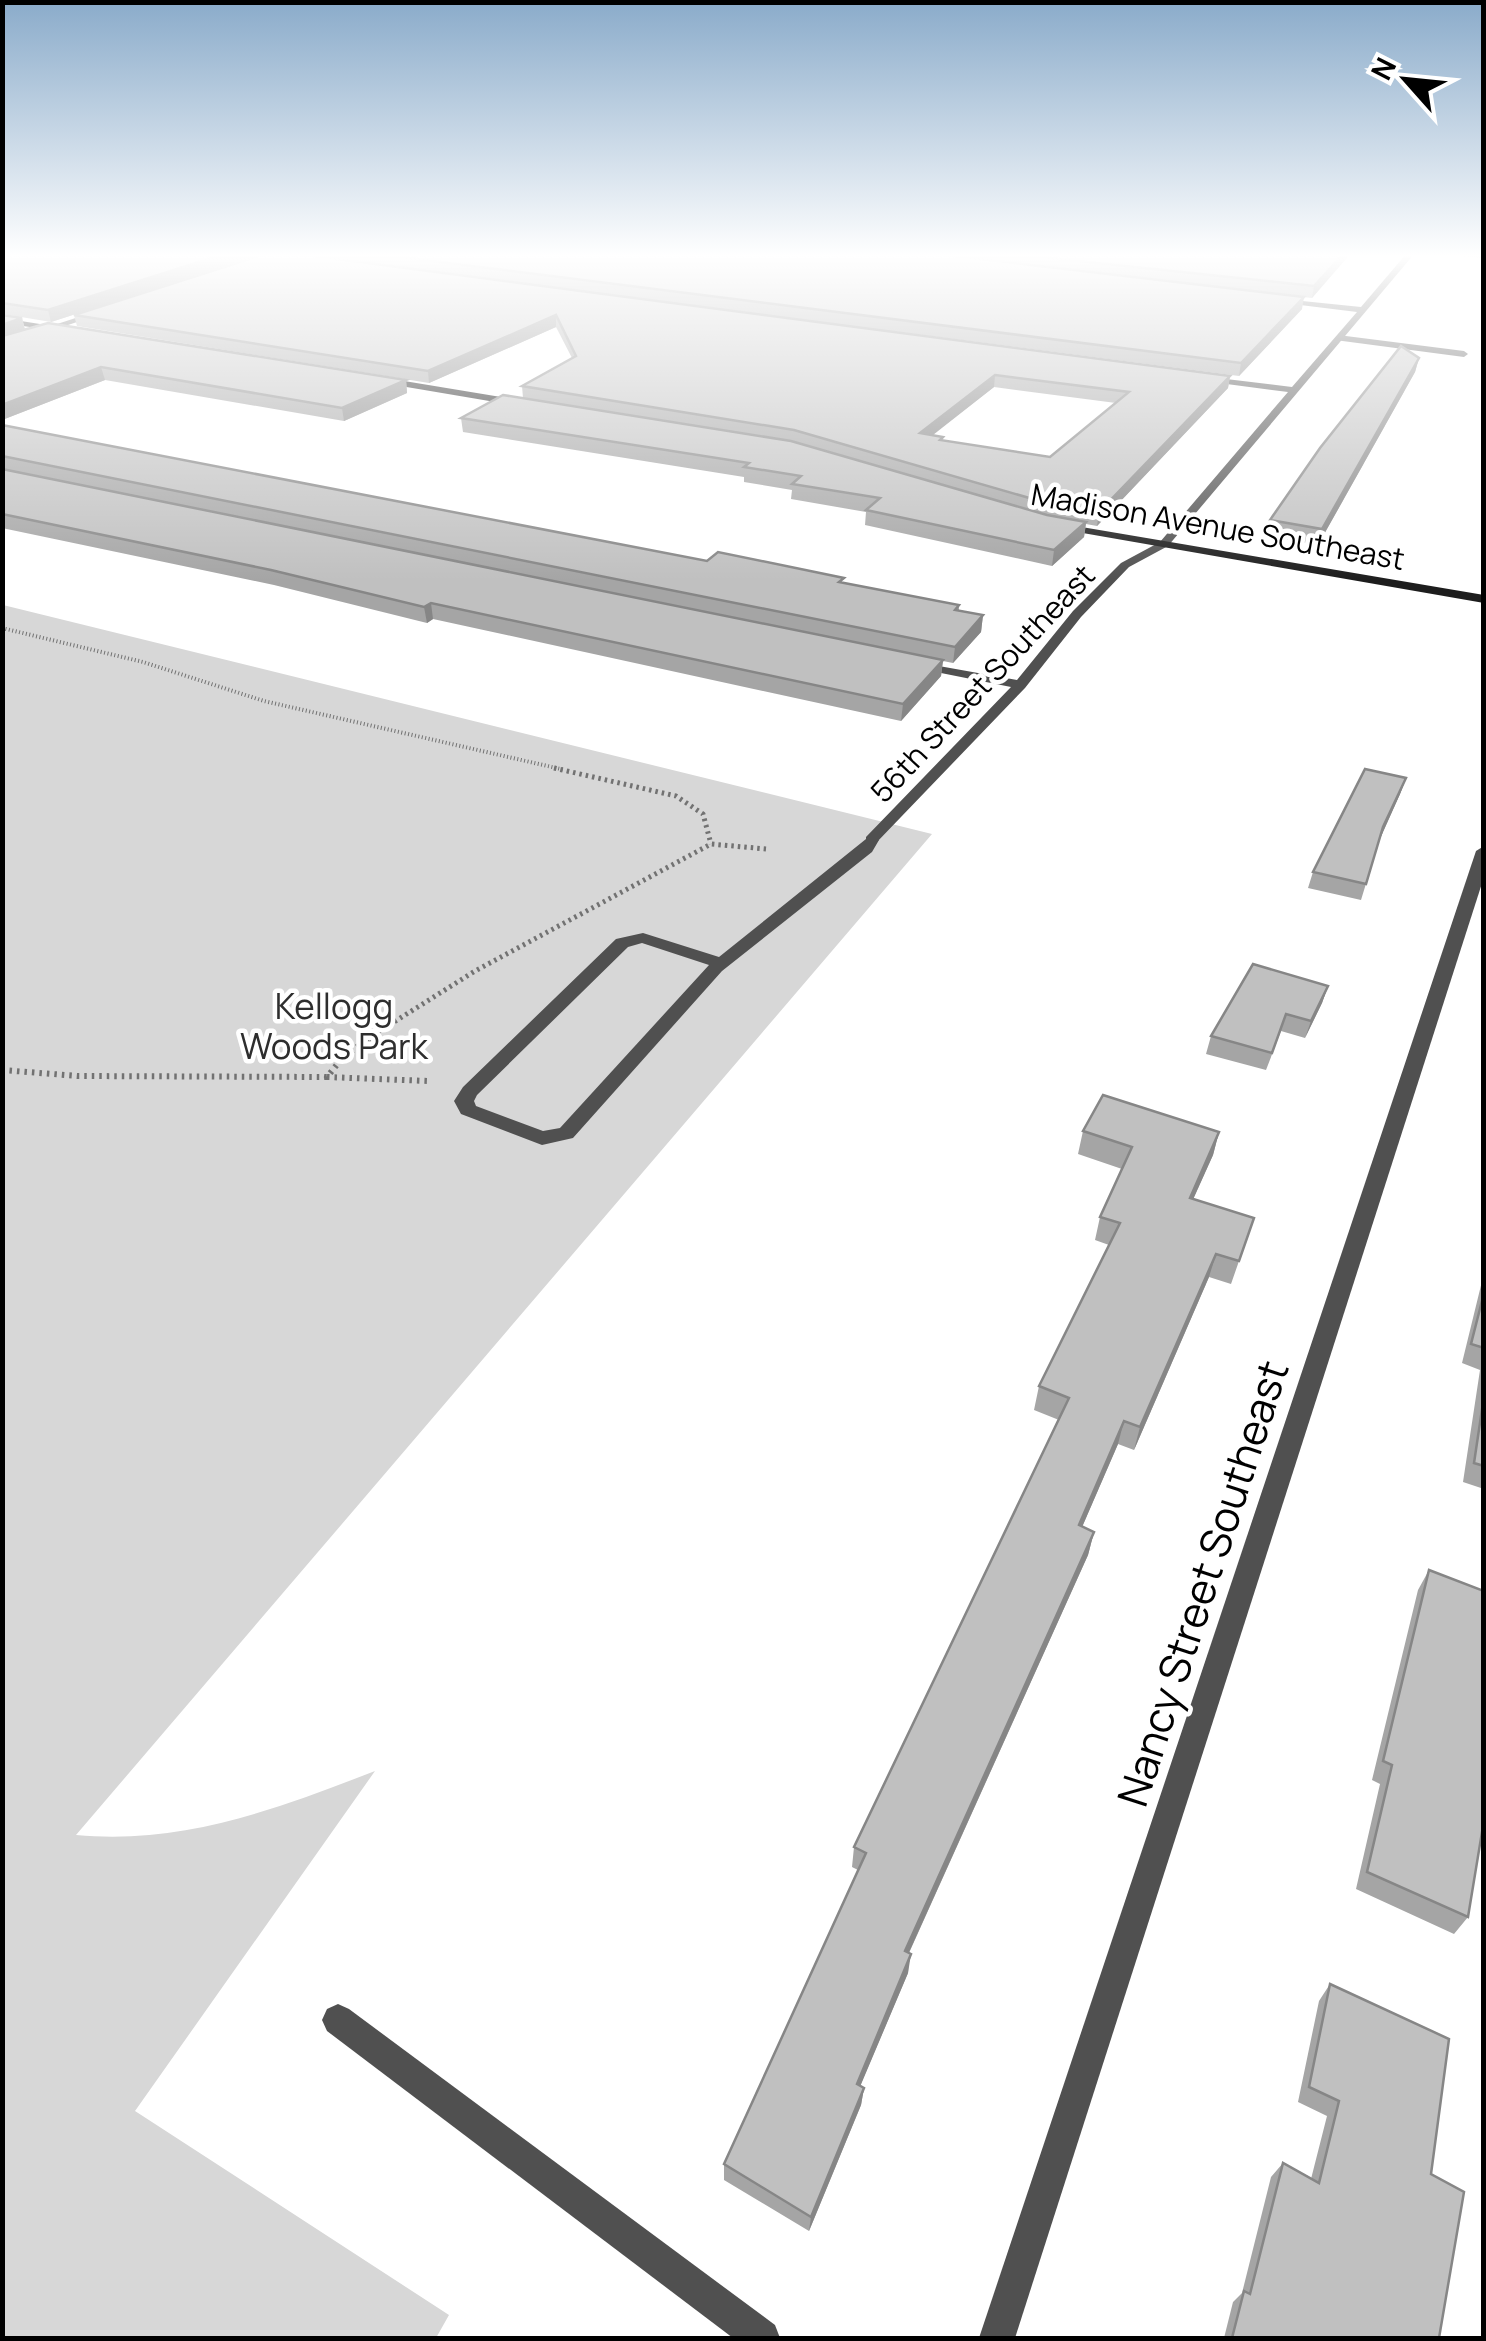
<svg xmlns="http://www.w3.org/2000/svg" width="1486" height="2341" viewBox="0 0 1486 2341" font-family="Manrope,sans-serif">
<style>
.green{fill:#d7d7d7}
.lines{fill:none;stroke-linecap:round;stroke-linejoin:round}
.path-far2{stroke:#727272;stroke-width:4;stroke-dasharray:1 2.5;stroke-linecap:butt}
.path-far1{stroke:#727272;stroke-width:5;stroke-dasharray:2.5 4;stroke-linecap:butt}
.path{stroke:#727272;stroke-width:6;stroke-dasharray:2.5 5;stroke-linecap:butt}
.lane{fill:#505050;fill-rule:evenodd}
.street{fill:#505050;fill-rule:evenodd}
.secondary{fill:#1d1d1d;fill-rule:evenodd}
.wall{fill:#a5a5a5;fill-rule:evenodd}
.shaded-wall{fill:#868686}
.building{fill:#c0c0c0;stroke:#868686;stroke-width:2.5;fill-rule:evenodd}
.labels{text-anchor:middle;dominant-baseline:central;stroke-width:9;stroke-linejoin:round;paint-order:stroke}
.far-street-label{font-size:30px;fill:#000;stroke:#fff}
.park-label{font-size:35px;fill:#2e2e2e;stroke:#fff}
.near-street-label{font-size:42px;fill:#000;stroke:#fff}
</style>
<rect width="100%" height="100%" fill="#fff"/>
<path class="green" d="M 3,605 L 932,834 L 76,1835 C 183,1845 277,1809 375,1771 L 135,2111 L 449,2315 L 436,2338 L 3,2338 Z"/>
<g class="lines">
<path class="path-far2" d="M 2,628 L 143,662 L 264,701 L 565,770"/>
<g class="path-far1">
<path d="M 554,768 L 676,796 L 703,814 L 711,844"/>
<path d="M 367,1039 L 475,971 L 711,844 L 766,849"/>
</g>
<g class="path">
<path d="M 371,1037 L 343,1057 L 327,1077 L 428,1081"/>
<path d="M 2,1070 L 78,1076 L 327,1077"/>
</g>
<g class="lane">
<path d="M 1338,335 L 1464,351 L 1468,354 L 1464,357 L 1335,340 Z"/>
<path d="M 871,835 L 879,840 L 872,852 L 722,971 L 573,1138 L 542,1145 L 461,1114 L 454,1101 L 463,1087 L 616,939 L 643,933 L 719,957 ZM 642,943 L 709,965 L 560,1128 L 543,1131 L 476,1106 L 474,1101 L 477,1095 L 628,947 Z"/>
</g>
<g class="street">
<path d="M 1407,253 L 1415,253 L 1168,546 L 1129,567 L 1081,617 L 1025,688 L 876,843 L 866,843 L 866,837 L 1011,687 L 911,667 L 911,661 L 1017,680 L 1073,611 L 1121,563 L 1160,542 L 1288,392 L 1204,381 L 1201,376 L 1292,387 L 1357,312 L 1276,302 L 1273,298 L 1361,307 Z"/>
<path d="M 1448,253 L 1484,254 L 1484,258 L 1452,255 Z"/>
<path d="M 97,311 L 104,313 L 2,347 L 2,342 Z"/>
<path d="M 1484,846 L 1484,877 L 1015,2338 L 979,2338 L 1476,851 Z"/>
<path d="M 338,2004 L 349,2009 L 775,2325 L 780,2338 L 733,2338 L 327,2031 L 322,2020 L 327,2009 Z"/>
</g>
<g class="secondary">
<path d="M 2,318 L 65,328 L 69,330 L 65,332 L 2,323 Z"/>
<path d="M 380,377 L 519,400 L 524,403 L 519,406 L 377,382 Z"/>
<path d="M 1058,523 L 1484,595 L 1484,603 L 1054,528 L 1054,524 Z"/>
</g>
</g>
<g class="wall">
<path d="M 2,253 L 255,256 L 51,322 L 3,314 Z"/>
<path d="M 268,253 L 1351,253 L 1312,298 L 1276,294 L 1302,309 L 1239,376 L 884,330 L 1230,376 L 1228,388 L 1097,526 L 1086,524 L 1084,537 L 1052,566 L 865,525 L 866,512 L 791,499 L 792,490 L 744,482 L 744,477 L 463,432 L 461,418 L 523,398 L 522,386 L 572,358 L 556,327 L 429,383 L 77,326 L 74,315 ZM 994,387 L 1116,403 L 1050,457 L 943,441 L 932,435 Z"/>
<path d="M 22,318 L 25,329 L 406,380 L 407,393 L 344,421 L 105,380 L 2,420 Z"/>
<path d="M 1419,358 L 1415,372 L 1318,545 L 1267,536 L 1270,520 Z"/>
<path d="M 2,425 L 707,561 L 844,583 L 959,605 L 959,610 L 983,615 L 981,632 L 953,663 L 943,661 L 941,676 L 901,721 L 433,619 L 427,623 L 274,585 L 2,528 Z"/>
<path d="M 1406,778 L 1400,794 L 1379,841 L 1361,900 L 1308,888 L 1313,872 Z"/>
<path d="M 1328,986 L 1322,1003 L 1305,1038 L 1281,1031 L 1266,1070 L 1206,1054 L 1211,1036 Z"/>
<path d="M 1083,1131 L 1219,1132 L 1213,1155 L 1193,1199 L 1254,1218 L 1231,1284 L 1209,1277 L 1134,1450 L 1118,1444 L 1082,1527 L 1094,1532 L 1088,1555 L 909,1953 L 908,1973 L 860,2086 L 864,2088 L 861,2105 L 809,2231 L 724,2180 L 724,2164 L 858,1870 L 852,1867 L 854,1847 L 1059,1420 L 1034,1410 L 1039,1386 L 1109,1245 L 1095,1240 L 1100,1217 L 1122,1169 L 1078,1154 Z"/>
<path d="M 1484,1273 L 1484,1489 L 1463,1482 L 1480,1370 L 1462,1363 Z"/>
<path d="M 1429,1570 L 1484,1591 L 1484,1830 L 1482,1829 L 1468,1917 L 1454,1934 L 1356,1889 L 1380,1784 L 1372,1780 L 1418,1590 Z"/>
<path d="M 1330,1984 L 1431,2174 L 1439,2338 L 1224,2338 L 1233,2302 L 1242,2293 L 1271,2177 L 1283,2163 L 1311,2179 L 1327,2116 L 1298,2102 L 1319,2001 Z"/>
</g>
<g class="shaded-wall">
<path d="M 227,253 L 256,253 L 255,256 L 51,322 L 48,310 Z"/>
<path d="M 1344,253 L 1351,253 L 1312,298 L 1314,286 Z"/>
<path d="M 1304,297 L 1302,309 L 1239,376 L 1241,363 Z"/>
<path d="M 556,315 L 556,327 L 429,383 L 428,371 Z"/>
<path d="M 22,318 L 25,331 L 2,339 L 2,325 Z"/>
<path d="M 1419,358 L 1415,372 L 1318,545 L 1322,529 Z"/>
<path d="M 101,367 L 105,380 L 2,420 L 2,405 Z"/>
<path d="M 995,375 L 994,387 L 919,446 L 920,433 Z"/>
<path d="M 1230,376 L 1228,388 L 1097,526 L 1099,512 Z"/>
<path d="M 406,380 L 407,393 L 344,421 L 342,408 Z"/>
<path d="M 1086,522 L 1084,537 L 1052,566 L 1054,550 Z"/>
<path d="M 431,603 L 433,619 L 427,623 L 424,607 Z"/>
<path d="M 983,615 L 981,632 L 953,663 L 955,647 Z"/>
<path d="M 943,660 L 941,676 L 901,721 L 903,704 Z"/>
<path d="M 1406,778 L 1400,794 L 1378,843 L 1383,827 Z"/>
<path d="M 1328,986 L 1322,1003 L 1305,1038 L 1311,1021 Z"/>
<path d="M 1219,1132 L 1213,1155 L 1183,1222 L 1190,1198 Z"/>
<path d="M 1216,1254 L 1209,1277 L 1134,1450 L 1140,1427 Z"/>
<path d="M 1124,1421 L 1118,1444 L 1073,1548 L 1079,1525 Z"/>
<path d="M 1094,1532 L 1088,1555 L 901,1970 L 905,1951 Z"/>
<path d="M 911,1954 L 908,1973 L 854,2101 L 857,2084 Z"/>
<path d="M 864,2088 L 861,2105 L 809,2231 L 811,2217 Z"/>
</g>
<g class="building">
<path d="M 2,253 L 227,253 L 48,310 L 2,303 Z"/>
<path d="M 268,253 L 291,253 L 1230,376 L 1099,512 L 1050,504 L 794,430 L 522,386 L 576,356 L 556,315 L 428,371 L 74,315 ZM 995,375 L 1129,392 L 1050,457 L 940,440 L 943,437 L 920,433 Z"/>
<path d="M 369,253 L 928,253 L 1304,297 L 1241,363 Z"/>
<path d="M 1003,253 L 1344,253 L 1314,286 Z"/>
<path d="M 2,315 L 22,318 L 2,325 Z"/>
<path d="M 48,323 L 406,380 L 342,408 L 101,367 L 2,405 L 2,336 Z"/>
<path d="M 1401,346 L 1419,358 L 1322,529 L 1270,520 L 1320,448 Z"/>
<path d="M 503,395 L 791,441 L 1047,515 L 1086,522 L 1054,550 L 866,510 L 880,498 L 792,484 L 801,476 L 744,467 L 749,463 L 461,418 Z"/>
<path d="M 2,425 L 707,561 L 718,552 L 844,578 L 839,582 L 959,605 L 955,610 L 983,615 L 955,647 L 2,456 Z"/>
<path d="M 2,469 L 943,660 L 903,704 L 431,603 L 424,607 L 271,570 L 2,514 Z"/>
<path d="M 1365,769 L 1406,778 L 1383,827 L 1366,884 L 1313,872 Z"/>
<path d="M 1253,964 L 1328,986 L 1311,1021 L 1286,1014 L 1272,1053 L 1211,1036 Z"/>
<path d="M 1103,1095 L 1219,1132 L 1190,1198 L 1254,1218 L 1239,1261 L 1216,1254 L 1140,1427 L 1124,1421 L 1079,1525 L 1094,1532 L 905,1951 L 911,1954 L 857,2084 L 864,2088 L 811,2217 L 724,2164 L 866,1853 L 854,1847 L 1069,1398 L 1039,1386 L 1120,1223 L 1100,1217 L 1132,1147 L 1083,1131 Z"/>
<path d="M 1484,1293 L 1484,1348 L 1471,1344 Z"/>
<path d="M 1484,1396 L 1484,1466 L 1474,1463 Z"/>
<path d="M 1429,1570 L 1484,1591 L 1484,1820 L 1468,1917 L 1367,1872 L 1392,1765 L 1383,1761 Z"/>
<path d="M 1330,1984 L 1449,2039 L 1431,2174 L 1464,2192 L 1439,2338 L 1232,2338 L 1244,2291 L 1250,2294 L 1283,2163 L 1319,2183 L 1339,2101 L 1309,2087 Z"/>
</g>
<linearGradient id="sky" x2="0" y2="1"><stop stop-color="#8aabca"/><stop offset="0.44" stop-color="#fff"/><stop offset="1" stop-color="#fff" stop-opacity="0"/></linearGradient>
<rect width="1486" height="581" fill="url(#sky)"/>
<g class="labels">
<g class="far-street-label">
<text transform="translate(1218 526) rotate(10)">Madison Avenue Southeast</text>
<text transform="translate(982 683) rotate(-47)">56th Street Southeast</text>
</g>
<g class="park-label">
<text x="334" y="1006">Kellogg<tspan x="334" dy="40">Woods Park</tspan></text>
</g>
<g class="near-street-label">
<text transform="translate(1202 1583) rotate(-72)">Nancy Street Southeast</text>
</g>
</g>
<rect width="1486" height="2341" fill="none" stroke="#000000" stroke-width="10"/>
<g transform="translate(1406 80) rotate(297)" stroke="#ffffff" stroke-width="8" paint-order="stroke">
<path d="M0-8L18 38L0 25L-18 38Z" fill="#000000"/>
<text y="-15" font-size="28" font-weight="bold" text-anchor="middle" fill="#000000">N</text>
</g>
</svg>
